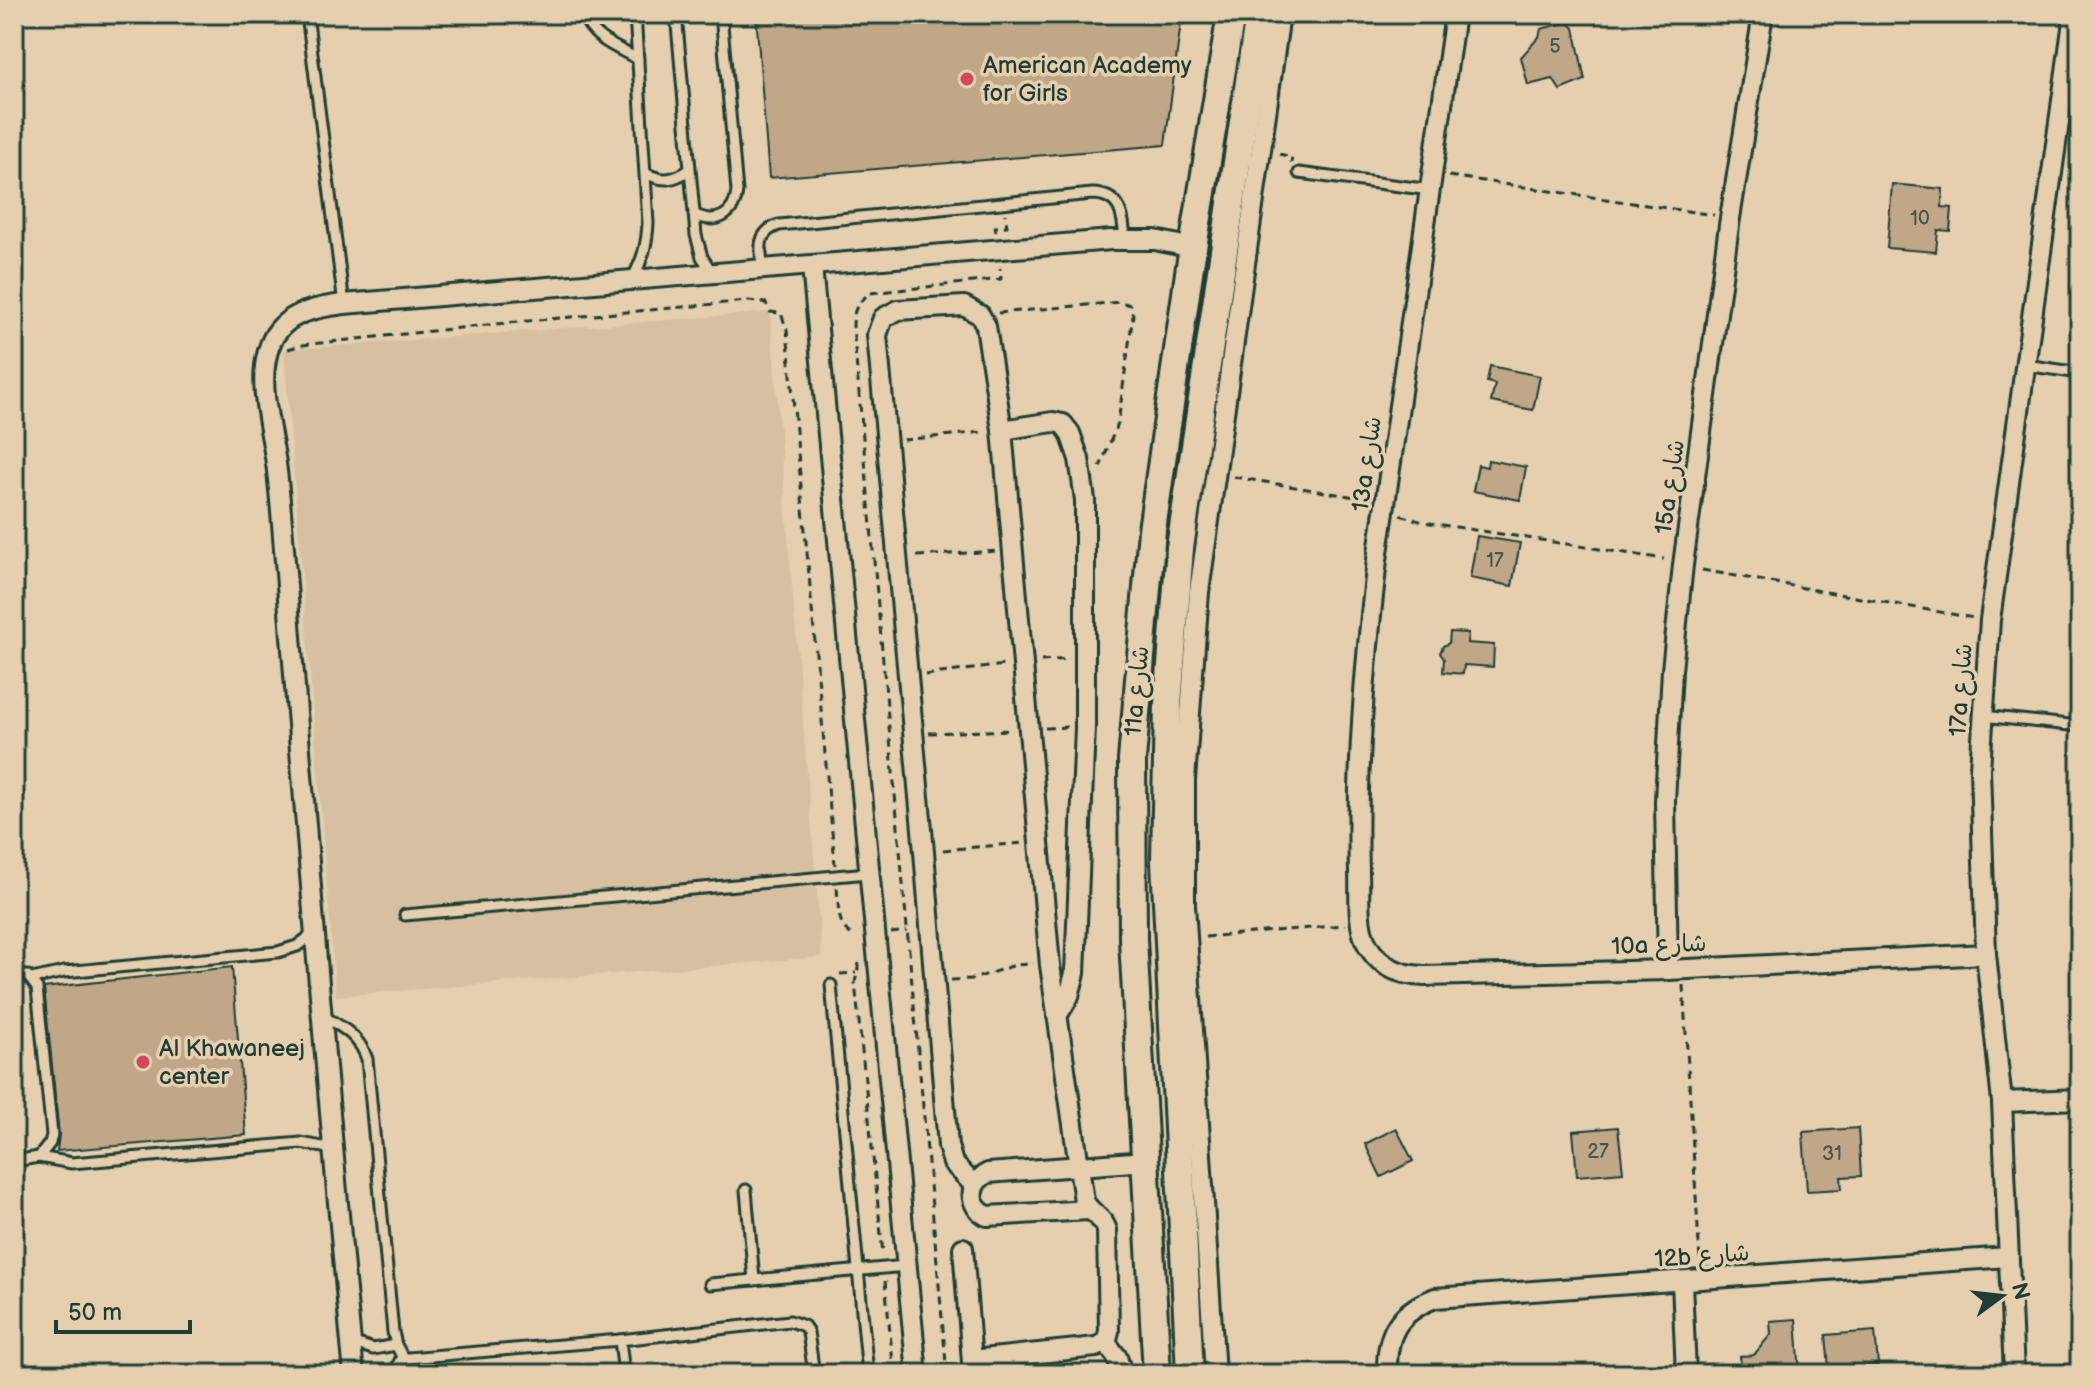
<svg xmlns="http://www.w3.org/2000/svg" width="2094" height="1388" viewBox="0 0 2094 1388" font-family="'Balsamiq Sans','Playpen Sans Arabic',sans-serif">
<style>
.built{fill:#d6c0a1}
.building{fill:#bfa788;stroke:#1f3d34;stroke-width:2}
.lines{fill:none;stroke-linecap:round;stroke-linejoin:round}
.lane-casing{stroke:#1f3d34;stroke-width:15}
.street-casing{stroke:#1f3d34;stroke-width:24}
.secondary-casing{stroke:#1f3d34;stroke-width:32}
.path{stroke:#1f3d34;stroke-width:3;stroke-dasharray:8 6;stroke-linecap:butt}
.lane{stroke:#e5cfae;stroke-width:9}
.street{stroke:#e5cfae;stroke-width:18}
.secondary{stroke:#e5cfae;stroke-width:26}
.poi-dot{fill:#d1495b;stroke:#e5cfae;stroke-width:3}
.labels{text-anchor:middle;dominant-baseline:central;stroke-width:7;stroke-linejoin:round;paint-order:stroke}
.number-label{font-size:20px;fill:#475849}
.poi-label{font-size:24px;fill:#1f3d34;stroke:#e5cfae;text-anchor:start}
.street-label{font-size:24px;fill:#1f3d34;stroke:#e5cfae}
</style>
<rect width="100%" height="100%" fill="#e5cfae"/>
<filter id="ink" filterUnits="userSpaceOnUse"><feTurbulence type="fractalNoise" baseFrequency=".0125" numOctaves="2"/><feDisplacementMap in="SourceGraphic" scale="16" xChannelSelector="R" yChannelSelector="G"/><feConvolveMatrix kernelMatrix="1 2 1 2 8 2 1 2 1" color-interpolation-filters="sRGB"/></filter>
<g filter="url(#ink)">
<path class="built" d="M 770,312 L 822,957 L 336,996 L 284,350 Z"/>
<g class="building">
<path d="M 756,14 L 1182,14 L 1165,145 L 769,178 Z"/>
<path d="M 1568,22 L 1574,28 L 1585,80 L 1560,90 L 1553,79 L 1528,85 L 1521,57 L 1539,37 L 1541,29 Z"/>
<path d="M 1892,184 L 1943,189 L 1942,207 L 1952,208 L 1950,231 L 1938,230 L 1936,252 L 1887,248 Z"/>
<path d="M 1490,366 L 1540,376 L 1533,410 L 1491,402 L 1495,384 L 1487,382 Z"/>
<path d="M 1488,460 L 1526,467 L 1520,500 L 1473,491 L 1478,465 L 1487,467 Z"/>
<path d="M 1477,536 L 1520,543 L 1512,586 L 1470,578 Z"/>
<path d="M 1450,632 L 1468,633 L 1467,643 L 1494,645 L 1493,667 L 1464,665 L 1463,674 L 1443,672 L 1444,659 L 1440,653 L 1443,646 L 1449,643 Z"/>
<path d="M 232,967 L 246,1135 L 57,1151 L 59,1134 L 44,988 Z"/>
<path d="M 1618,1127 L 1623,1172 L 1577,1176 L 1573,1131 Z"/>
<path d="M 1396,1128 L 1413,1161 L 1381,1177 L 1365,1144 Z"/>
<path d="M 1858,1128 L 1861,1176 L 1841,1177 L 1842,1189 L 1807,1191 L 1803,1132 Z"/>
<path d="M 1796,1319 L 1800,1374 L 1742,1374 L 1740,1356 L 1754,1355 L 1771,1334 L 1770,1321 Z"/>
<path d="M 1875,1331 L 1878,1365 L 1829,1369 L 1826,1335 Z"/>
</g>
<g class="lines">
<defs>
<g id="lane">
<path d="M 307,14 L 344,304"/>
<path d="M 583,14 C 592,39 616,47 638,59"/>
<path d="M 676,14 L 696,235 L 702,257 L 713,274"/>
<path d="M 1299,173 L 1431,190"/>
<path d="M 647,174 C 663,182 675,180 689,170"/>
<path d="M 694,214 C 716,226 735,215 737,191 L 721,14"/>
<path d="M 763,270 C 760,250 756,232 779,225 L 1092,194 C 1121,194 1123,215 1125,239"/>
<path d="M 632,279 C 643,260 647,244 648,223 L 635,14"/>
<path d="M 2025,365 L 2080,373"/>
<path d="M 1982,716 L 2080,726"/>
<path d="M 405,915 L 868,873"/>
<path d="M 14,976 L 28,976 L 37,988 L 52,1135 L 50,1143 L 39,1157 L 14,1161"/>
<path d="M 32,979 L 64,972 L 278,952 L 297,946 L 314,933"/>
<path d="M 831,985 L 868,1374"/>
<path d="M 321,1015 C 342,1027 359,1035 367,1059 L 393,1332 L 396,1345 L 403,1358"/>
<path d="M 39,1157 L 72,1163 L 301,1143 L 333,1149"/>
<path d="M 746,1190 L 754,1280"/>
<path d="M 710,1284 L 906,1266"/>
<path d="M 620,1340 L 624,1374"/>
<path d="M 351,1342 L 373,1349 L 396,1345"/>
<path d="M 396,1374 L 399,1362 L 408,1358 L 620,1340 L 790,1321 L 804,1326 L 808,1332 L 814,1374"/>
</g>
<g id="street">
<path d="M 1455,14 L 1377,560 C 1365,664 1356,768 1359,873 C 1360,894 1357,920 1365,940 C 1376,965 1398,975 1424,976 L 1668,970 L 1986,954"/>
<path d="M 812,266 L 917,1374"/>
<path d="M 1002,430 L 1053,422 L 1063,424 L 1070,433 L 1079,459 L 1085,500 L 1085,727 L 1075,973 L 1069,996 L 1057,1016"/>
<path d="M 1668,970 L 1665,801 L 1672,670 L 1683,565 L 1730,218 L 1763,14"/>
<path d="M 2002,1102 L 2080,1099"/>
<path d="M 1089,1210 L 987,1216 C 967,1205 968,1183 988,1173 L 1146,1161"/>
<path d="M 963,1248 L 973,1374"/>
<path d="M 1682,1282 L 1686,1374"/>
<path d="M 1106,1343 L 1117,1357 L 1122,1374"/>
<path d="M 972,1360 L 1096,1347 L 1106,1343 L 1109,1331 L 1107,1230 C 1103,1217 1090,1213 1084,1201 L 1050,965 L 1002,430 L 986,326 L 980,315 L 964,306 L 898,310 L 883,318 L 877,335 L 924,852 L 948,1146 L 953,1163 L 974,1185"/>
<path d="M 354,1374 C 328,1107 307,840 286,573 C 283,539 281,505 277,471 C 273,434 257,388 268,351 C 278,315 310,308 344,304 L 1111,240 L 1155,240 L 1193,248"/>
<path d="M 1215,1374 L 1185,905 L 1185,780 L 1199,592 L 1280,14"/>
<path d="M 1387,1374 C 1386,1334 1397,1313 1435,1298 L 2008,1257"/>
<path d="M 2014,1374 L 2002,1102 L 1986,954 L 1980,769 L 1990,620 L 2074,14"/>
</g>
<g id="secondary">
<path d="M 1157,1374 L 1133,939 L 1132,760 L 1152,530 L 1190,266 L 1231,14"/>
<path d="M 1190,1374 L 1165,861 L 1168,704 L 1180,548 L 1259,14"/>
</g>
</defs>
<use href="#lane" class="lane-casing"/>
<use href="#street" class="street-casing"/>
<use href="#secondary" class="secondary-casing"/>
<g class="path">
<path d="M 1279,154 L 1292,157 L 1291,163"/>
<path d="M 1449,176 L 1714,215"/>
<path d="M 996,232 L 995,227 L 1007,226 L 1005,214"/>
<path d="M 998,313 L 1121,302 L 1130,305 L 1133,315 L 1118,423 L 1100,467"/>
<path d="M 288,349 L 302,345 L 506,323 L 748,301 L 766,303 L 770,312 L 781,313 L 787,330 L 835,865"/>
<path d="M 903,440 L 983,432"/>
<path d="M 1234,477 L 1368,499"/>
<path d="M 1400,515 L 1423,522 L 1664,559"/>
<path d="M 917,556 L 997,551"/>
<path d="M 1702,570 L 1974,618"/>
<path d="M 1041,661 L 1069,659"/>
<path d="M 925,675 L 1005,665"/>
<path d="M 1045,728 L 1069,727"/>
<path d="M 929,733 L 1013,730"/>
<path d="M 943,850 L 1023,843"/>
<path d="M 837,888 C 839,907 836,929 856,937"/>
<path d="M 891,933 L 907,931"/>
<path d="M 1205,937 L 1345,925"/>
<path d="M 859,963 L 855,983 L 883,1254"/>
<path d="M 840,974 L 856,973"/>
<path d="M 951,980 L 973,979 L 1015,965 L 1033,964"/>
<path d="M 1683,985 L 1700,1261"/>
<path d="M 885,1281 L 894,1374"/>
<path d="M 947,1374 L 853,326 C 853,310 857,303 870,293 L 1001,279 L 1000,268"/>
</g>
<use href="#lane" class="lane"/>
<use href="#street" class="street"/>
<use href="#secondary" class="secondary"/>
</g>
</g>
<g class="poi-dot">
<circle cx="967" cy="79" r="8"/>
<circle cx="143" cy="1062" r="8"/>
</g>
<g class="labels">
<g class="number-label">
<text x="1555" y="47">5</text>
<text x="1920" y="219">10</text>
<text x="1495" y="561">17</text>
<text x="1598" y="1152">27</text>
<text x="1832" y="1154">31</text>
</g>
<g class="poi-label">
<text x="983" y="65">American Academy<tspan x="983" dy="28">for Girls</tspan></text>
<text x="159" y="1048">Al Khawaneej<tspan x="159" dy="28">center</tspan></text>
</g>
<g class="street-label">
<text transform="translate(1367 464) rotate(-82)">13a شارع</text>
<text transform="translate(1670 487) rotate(-82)">15a شارع</text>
<text transform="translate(1961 690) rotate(-86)">17a شارع</text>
<text transform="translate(1137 691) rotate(-85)">11a شارع</text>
<text transform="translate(1659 945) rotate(-2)">10a شارع</text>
<text transform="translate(1702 1256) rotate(-4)">12b شارع</text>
</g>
</g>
<rect width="2094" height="1388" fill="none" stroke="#e5cfae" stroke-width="48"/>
<rect x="24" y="24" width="2046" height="1340" fill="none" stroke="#1f3d34" stroke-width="3" filter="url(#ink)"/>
<g transform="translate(2002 1296) rotate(75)" stroke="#e5cfae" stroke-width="6" paint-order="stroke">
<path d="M0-6L14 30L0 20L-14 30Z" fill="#1f3d34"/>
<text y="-12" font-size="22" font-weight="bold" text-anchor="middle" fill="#1f3d34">N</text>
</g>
<path d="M56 1320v12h134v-12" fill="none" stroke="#1f3d34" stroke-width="4"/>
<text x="68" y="1320" font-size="24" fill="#1f3d34" stroke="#e5cfae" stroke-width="6" paint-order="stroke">50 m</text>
</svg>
